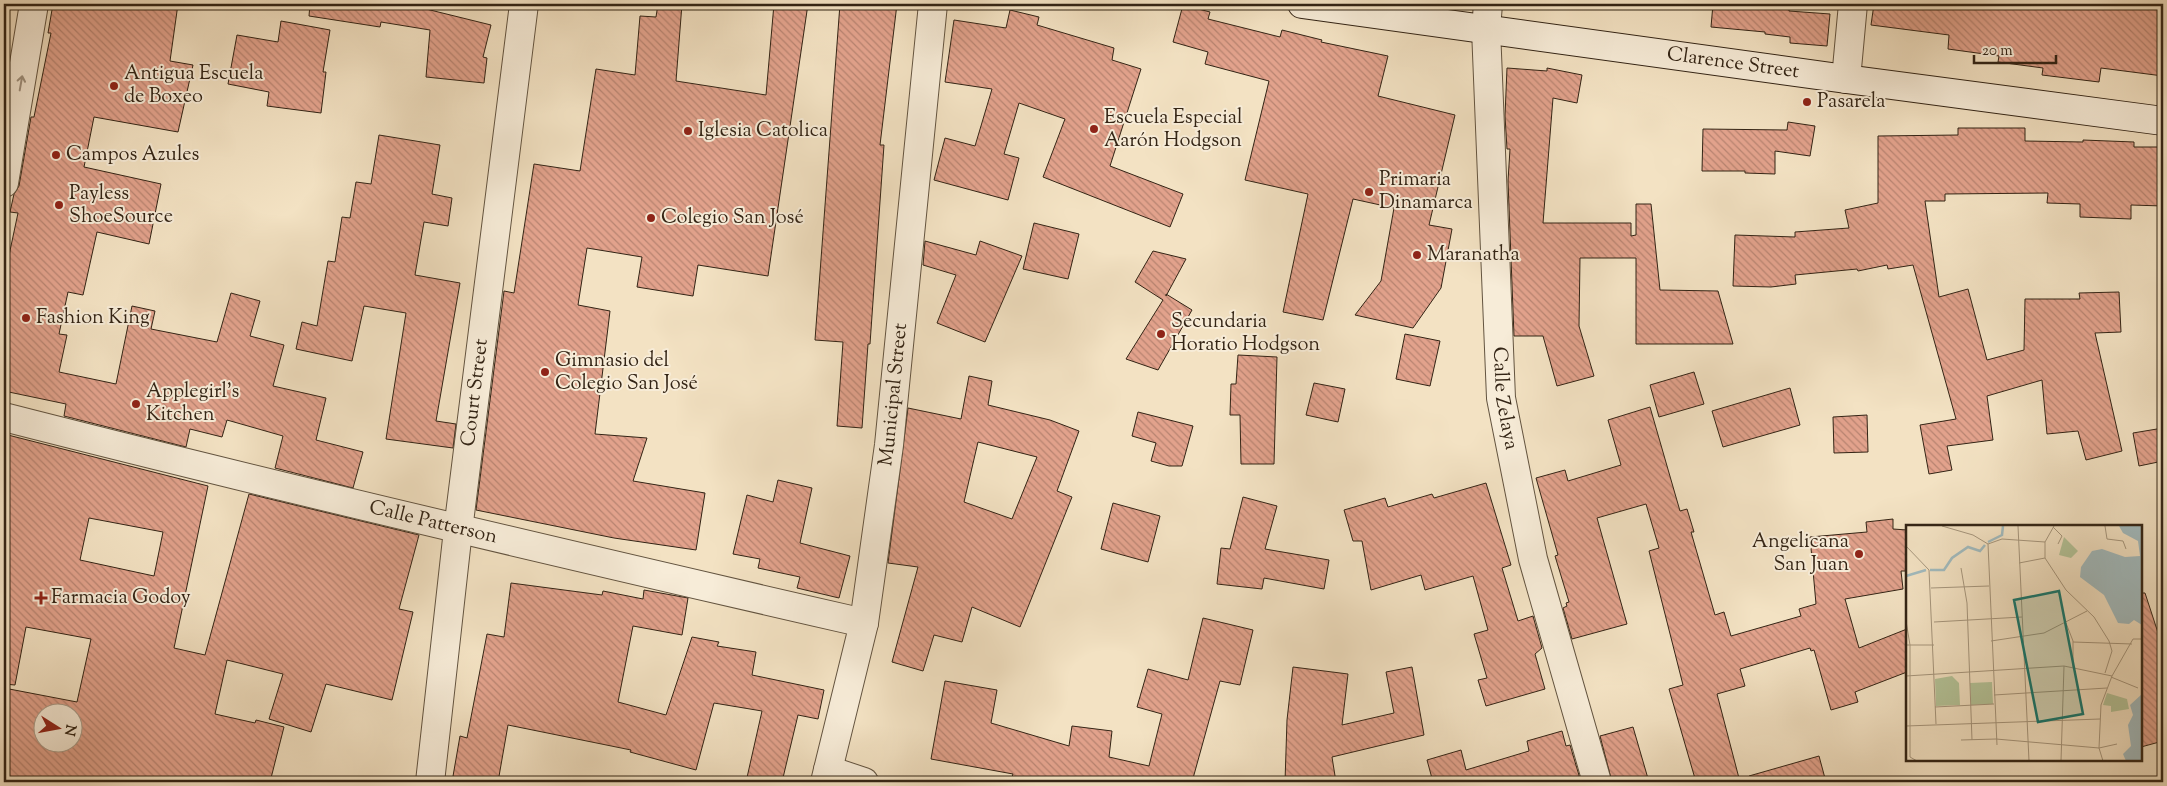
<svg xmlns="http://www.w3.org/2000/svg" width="2167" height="786" viewBox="0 0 2167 786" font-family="'Sorts Mill Goudy',serif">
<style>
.building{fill:url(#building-back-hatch);stroke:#332415;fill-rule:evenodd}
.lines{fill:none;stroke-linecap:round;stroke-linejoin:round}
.street-casing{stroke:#635440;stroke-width:30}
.secondary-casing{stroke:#332415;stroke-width:30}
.street{stroke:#f7ecd8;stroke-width:28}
.secondary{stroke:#f7ecd8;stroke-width:28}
.oneway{stroke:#9f9280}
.poi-dot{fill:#8f2418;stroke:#f7ecd8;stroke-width:2}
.labels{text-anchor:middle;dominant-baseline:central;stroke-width:4;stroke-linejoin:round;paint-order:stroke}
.street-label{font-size:20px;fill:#332415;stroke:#f7ecd8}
.poi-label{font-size:20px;fill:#332415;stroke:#f7ecd8;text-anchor:start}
.inset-river{fill:none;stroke:#a1bbbf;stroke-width:2.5}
.inset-road{fill:none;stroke:#a6967d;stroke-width:1}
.view{fill:#0f766e;fill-opacity:0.15;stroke:#0f766e;stroke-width:2.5}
.inset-edge{fill:none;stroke:#332415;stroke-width:2.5}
</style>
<defs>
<pattern id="building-back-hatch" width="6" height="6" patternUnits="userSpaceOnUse" patternTransform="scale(1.25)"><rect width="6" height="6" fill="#e2a28c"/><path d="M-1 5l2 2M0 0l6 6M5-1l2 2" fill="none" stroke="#b88471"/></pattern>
</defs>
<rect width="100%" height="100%" fill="#f3e2c3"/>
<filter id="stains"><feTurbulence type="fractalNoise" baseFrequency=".004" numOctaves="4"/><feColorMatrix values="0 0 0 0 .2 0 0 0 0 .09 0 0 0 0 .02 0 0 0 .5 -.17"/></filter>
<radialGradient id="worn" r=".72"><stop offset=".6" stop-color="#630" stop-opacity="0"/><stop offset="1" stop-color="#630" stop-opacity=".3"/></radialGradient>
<g class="building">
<path d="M 53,4 L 178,4 L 170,61 L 193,65 L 178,132 L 94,117 L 84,167 L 161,184 L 149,244 L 97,232 L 83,295 L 68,292 L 59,334 L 67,335 L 59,372 L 116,384 L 132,306 L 155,311 L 151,329 L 217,342 L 231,293 L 260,301 L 250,336 L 284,345 L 273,386 L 326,398 L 316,440 L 363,452 L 353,488 L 275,468 L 283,436 L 227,420 L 222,437 L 190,429 L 186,447 L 64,416 L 66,404 L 4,391 L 4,279 L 18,213 L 10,212 L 14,194 L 19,186 L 31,117 L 34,117 L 51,33 L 48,33 Z"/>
<path d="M 310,4 L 419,4 L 418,7 L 491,25 L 483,57 L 487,58 L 484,83 L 426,77 L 430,30 L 381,22 L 380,27 L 309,16 Z"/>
<path d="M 658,4 L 682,4 L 676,81 L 766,95 L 774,4 L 808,4 L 768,276 L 698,265 L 693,296 L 637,287 L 642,257 L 587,248 L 578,305 L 610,311 L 595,434 L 647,438 L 633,481 L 705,493 L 696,550 L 614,538 L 476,510 L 504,291 L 514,293 L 534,164 L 580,171 L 596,69 L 635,75 L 640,16 L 656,17 Z"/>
<path d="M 840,4 L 897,4 L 880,145 L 884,145 L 870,344 L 868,344 L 862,428 L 837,426 L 843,342 L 815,340 Z"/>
<path d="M 1713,4 L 1789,4 L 1789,11 L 1830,14 L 1827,46 L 1790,43 L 1790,37 L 1765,34 L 1765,32 L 1711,27 Z"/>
<path d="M 1874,4 L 2163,4 L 2163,76 L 2101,68 L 2099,82 L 2042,75 L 2043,68 L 1998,62 L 1999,56 L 1948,49 L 1949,35 L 1871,25 Z"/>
<path d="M 1183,5 L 1210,12 L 1208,19 L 1280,37 L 1282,30 L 1322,40 L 1321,42 L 1388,56 L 1378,96 L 1455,115 L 1429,225 L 1452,229 L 1441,288 L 1413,328 L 1355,315 L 1381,281 L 1394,208 L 1353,199 L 1323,320 L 1283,312 L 1308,194 L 1245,180 L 1269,81 L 1205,64 L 1208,52 L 1173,42 Z"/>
<path d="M 1010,10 L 1039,17 L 1037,25 L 1114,48 L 1112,60 L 1141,69 L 1110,166 L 1183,194 L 1170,227 L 1043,177 L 1065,119 L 1019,103 L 1004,154 L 1019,158 L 1008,200 L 934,180 L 945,138 L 975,146 L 992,89 L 945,82 L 954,20 L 1006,28 Z"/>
<path d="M 281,21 L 330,30 L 323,72 L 326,72 L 321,113 L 267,106 L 269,92 L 228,84 L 237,35 L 278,42 Z"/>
<path d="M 1507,68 L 1547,71 L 1547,68 L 1582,75 L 1577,103 L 1553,98 L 1543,223 L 1631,223 L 1631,236 L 1636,235 L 1636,204 L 1651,204 L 1660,290 L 1718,291 L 1733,344 L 1636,344 L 1636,258 L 1580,258 L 1579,326 L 1594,376 L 1557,386 L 1543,336 L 1514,336 L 1508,181 L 1510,149 L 1507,149 L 1505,116 Z"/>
<path d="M 1788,122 L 1815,126 L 1810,156 L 1775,151 L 1775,174 L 1745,173 L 1745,171 L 1702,171 L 1703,129 L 1787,130 Z"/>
<path d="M 1958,128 L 2025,128 L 2025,141 L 2083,142 L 2083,140 L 2134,142 L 2134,147 L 2163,147 L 2163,206 L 2131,205 L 2131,219 L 2080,217 L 2080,204 L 2047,203 L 2048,193 L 1945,194 L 1945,201 L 1925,201 L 1939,297 L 1968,289 L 1987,360 L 2024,350 L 2025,299 L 2080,299 L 2079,293 L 2119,292 L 2121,332 L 2095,333 L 2122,451 L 2086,460 L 2078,431 L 2047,434 L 2042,380 L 1987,396 L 1993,440 L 1947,446 L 1952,470 L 1929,474 L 1920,425 L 1956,419 L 1913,265 L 1888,269 L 1887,265 L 1858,271 L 1857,269 L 1795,275 L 1796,284 L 1771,287 L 1733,286 L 1735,235 L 1795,237 L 1795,232 L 1849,228 L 1845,210 L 1878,203 L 1878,136 L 1958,135 Z"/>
<path d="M 379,135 L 440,145 L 432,194 L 452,198 L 448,226 L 424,222 L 415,275 L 460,283 L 436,421 L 456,424 L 453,448 L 386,439 L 406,313 L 364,306 L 352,361 L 296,349 L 302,322 L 317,326 L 328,261 L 335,262 L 342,217 L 350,218 L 356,182 L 371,184 Z"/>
<path d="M 1034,223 L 1079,234 L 1068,279 L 1023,269 Z"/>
<path d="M 925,241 L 976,255 L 980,241 L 1022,256 L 985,342 L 937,323 L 956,275 L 923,265 Z"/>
<path d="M 1153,251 L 1186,259 L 1166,296 L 1166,294 L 1192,310 L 1158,370 L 1126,359 L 1163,300 L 1135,282 Z"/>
<path d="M 1405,334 L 1440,341 L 1430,386 L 1396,379 Z"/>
<path d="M 1238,355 L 1277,357 L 1274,464 L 1241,464 L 1240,415 L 1230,415 L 1231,384 L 1236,384 Z"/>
<path d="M 1694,372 L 1704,404 L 1659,417 L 1650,385 Z"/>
<path d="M 969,376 L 992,381 L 988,405 L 1050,420 L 1079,431 L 1057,491 L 1072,497 L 1020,627 L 972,607 L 962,642 L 934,635 L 923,671 L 892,662 L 918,567 L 888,563 L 908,408 L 961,419 ZM 978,442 L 1037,457 L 1012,519 L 964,502 Z"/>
<path d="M 1314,383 L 1345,389 L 1338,422 L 1306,415 Z"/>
<path d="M 1790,388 L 1800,425 L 1723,447 L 1712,411 Z"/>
<path d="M 1650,407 L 1680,511 L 1687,509 L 1694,532 L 1691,532 L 1715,615 L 1724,612 L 1731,636 L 1801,616 L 1799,609 L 1816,604 L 1810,537 L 1867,532 L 1866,522 L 1893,519 L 1893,529 L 1907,530 L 1907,571 L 1901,571 L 1903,589 L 1845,599 L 1859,648 L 1907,629 L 1907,672 L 1855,692 L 1858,702 L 1831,710 L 1814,650 L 1811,651 L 1810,648 L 1740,669 L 1745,686 L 1717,694 L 1740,782 L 1696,782 L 1669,689 L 1683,685 L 1649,551 L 1659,548 L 1646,504 L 1597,518 L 1627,624 L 1572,639 L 1563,608 L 1567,606 L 1566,603 L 1569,602 L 1555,556 L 1558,555 L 1536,478 L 1565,470 L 1568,481 L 1621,465 L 1608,420 Z"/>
<path d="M 1138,412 L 1193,426 L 1182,466 L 1169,466 L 1151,461 L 1156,443 L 1132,436 Z"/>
<path d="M 1867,415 L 1868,452 L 1834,453 L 1833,417 Z"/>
<path d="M 2163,428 L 2163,461 L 2139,466 L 2133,433 Z"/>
<path d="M 4,434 L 208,486 L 174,648 L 205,655 L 249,494 L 419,535 L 399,609 L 413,612 L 392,700 L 326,684 L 311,732 L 269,719 L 283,674 L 227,660 L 215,714 L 255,723 L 256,720 L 284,727 L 270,782 L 4,782 L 4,688 L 77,702 L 91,639 L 26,627 L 15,685 L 4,684 ZM 89,518 L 163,532 L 154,576 L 80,560 ZM 42,714 L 72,714 L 72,744 L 42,744 Z"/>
<path d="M 778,480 L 812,488 L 800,543 L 850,556 L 839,598 L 797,588 L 800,577 L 758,568 L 760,559 L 733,554 L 747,495 L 773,502 Z"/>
<path d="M 1486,483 L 1511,565 L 1502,568 L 1518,621 L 1533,616 L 1542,648 L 1535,654 L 1545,689 L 1486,706 L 1478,680 L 1487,678 L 1474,634 L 1488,630 L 1473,576 L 1425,590 L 1421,575 L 1371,590 L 1362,541 L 1353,541 L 1344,510 L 1385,498 L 1388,507 L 1432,494 L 1434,498 Z"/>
<path d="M 1243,497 L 1277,506 L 1265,549 L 1329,560 L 1324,589 L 1264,578 L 1262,589 L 1217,584 L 1221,548 L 1230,549 Z"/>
<path d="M 1113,503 L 1160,516 L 1148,562 L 1101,549 Z"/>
<path d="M 511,583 L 602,595 L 603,591 L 643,599 L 644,590 L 688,598 L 682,635 L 633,626 L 618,702 L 666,715 L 692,637 L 719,642 L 717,646 L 756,652 L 752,675 L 824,690 L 818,719 L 798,715 L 782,782 L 746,782 L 762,711 L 714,703 L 696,770 L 630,752 L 631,750 L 508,725 L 498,782 L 452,782 L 460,736 L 467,738 L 487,634 L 504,637 Z"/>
<path d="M 2141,593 L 2145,593 L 2163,648 L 2163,741 L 2141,747 Z"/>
<path d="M 1203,618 L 1253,630 L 1240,685 L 1220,681 L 1192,782 L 1010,782 L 1013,774 L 931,759 L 945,681 L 997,690 L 991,723 L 1069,746 L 1072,726 L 1112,731 L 1109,757 L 1149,766 L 1162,714 L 1137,707 L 1148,669 L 1188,680 Z"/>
<path d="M 1293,667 L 1348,674 L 1342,725 L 1394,713 L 1386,672 L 1412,667 L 1424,735 L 1332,757 L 1336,782 L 1285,782 L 1287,720 Z"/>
<path d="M 1633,727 L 1649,782 L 1612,782 L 1600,736 Z"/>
<path d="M 1562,731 L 1566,746 L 1570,745 L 1581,782 L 1433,782 L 1427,760 L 1461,750 L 1466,770 L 1529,751 L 1527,741 Z"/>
<path d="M 1819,756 L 1826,782 L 1750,782 L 1749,776 Z"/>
</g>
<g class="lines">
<defs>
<g id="street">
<path id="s1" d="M 1488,4 L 1486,29 L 1501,398 L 1533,559 L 1597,782"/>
<path d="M 1846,79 L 1853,4"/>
<path d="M 4,183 L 34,4"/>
<path id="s2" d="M 4,417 C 289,490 576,557 864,623"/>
<path d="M 828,770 L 864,782"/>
<path id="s3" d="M 430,782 L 458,530 L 524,4"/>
<path id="s4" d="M 825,782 L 864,623 L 889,445 L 933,4"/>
</g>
<g id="secondary">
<path id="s5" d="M 1302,4 L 1846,79 L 2163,121"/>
</g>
</defs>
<use href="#street" class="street-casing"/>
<use href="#secondary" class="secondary-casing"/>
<use href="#street" class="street"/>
<use href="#secondary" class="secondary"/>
</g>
<defs><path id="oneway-shaft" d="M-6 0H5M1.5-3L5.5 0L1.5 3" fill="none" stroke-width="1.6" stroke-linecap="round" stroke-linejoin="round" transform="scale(1.25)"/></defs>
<use class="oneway" href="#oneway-shaft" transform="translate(21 83) rotate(-80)"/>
<g class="poi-dot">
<circle cx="114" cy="86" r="5"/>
<circle cx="1807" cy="102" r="5"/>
<circle cx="1094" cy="129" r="5"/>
<circle cx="688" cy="131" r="5"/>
<circle cx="56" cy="155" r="5"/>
<circle cx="1369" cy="192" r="5"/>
<circle cx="59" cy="205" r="5"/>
<circle cx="651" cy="218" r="5"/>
<circle cx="1417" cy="255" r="5"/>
<circle cx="26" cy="318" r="5"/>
<circle cx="1161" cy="334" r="5"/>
<circle cx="545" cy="372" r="5"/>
<circle cx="136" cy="404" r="5"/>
<circle cx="1859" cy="554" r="5"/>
<path d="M38.5 590.5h5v5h5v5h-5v5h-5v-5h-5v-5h5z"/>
</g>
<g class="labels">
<g class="street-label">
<text stroke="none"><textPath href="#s5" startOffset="435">Clarence Street</textPath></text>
<text stroke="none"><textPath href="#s3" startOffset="392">Court Street</textPath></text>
<text stroke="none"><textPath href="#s4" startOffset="394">Municipal Street</textPath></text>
<text stroke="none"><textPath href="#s1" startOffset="395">Calle Zelaya</textPath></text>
<text stroke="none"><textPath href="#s2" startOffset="442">Calle Patterson</textPath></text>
</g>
<g class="poi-label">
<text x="124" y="74">Antigua Escuela<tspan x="124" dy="23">de Boxeo</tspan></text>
<text x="1817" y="102">Pasarela</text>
<text x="1104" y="118">Escuela Especial<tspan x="1104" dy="23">Aarón Hodgson</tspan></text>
<text x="698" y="131">Iglesia Catolica</text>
<text x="66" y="155">Campos Azules</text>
<text x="1379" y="180">Primaria<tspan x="1379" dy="23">Dinamarca</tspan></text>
<text x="69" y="194">Payless<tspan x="69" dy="23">ShoeSource</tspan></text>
<text x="661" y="218">Colegio San José</text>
<text x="1427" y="255">Maranatha</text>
<text x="36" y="318">Fashion King</text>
<text x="1171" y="322">Secundaria<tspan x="1171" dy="23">Horatio Hodgson</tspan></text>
<text x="555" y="361">Gimnasio del<tspan x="555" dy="23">Colegio San José</tspan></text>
<text x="146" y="392">Applegirl's<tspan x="146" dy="23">Kitchen</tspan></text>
<text x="1849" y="542" text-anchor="end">Angelicana<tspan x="1849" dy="23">San Juan</tspan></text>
<text x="51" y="598">Farmacia Godoy</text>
</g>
</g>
<g transform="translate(1906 525)">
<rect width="236" height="236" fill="#f3e2c3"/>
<path d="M 86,157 L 87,179 L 65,180 L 64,158 ZM 201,168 L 221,174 L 223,184 L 205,187 L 205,181 L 197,180 Z" fill="#b4c499"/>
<path d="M 158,12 L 172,26 L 165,33 L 153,30 ZM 46,151 L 53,158 L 54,180 L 30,181 L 29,154 Z" fill="#b4c499"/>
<path d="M 213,1 L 236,1 L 236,100 L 228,95 L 223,99 L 212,98 L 198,70 L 174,52 L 175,42 L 186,26 L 196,24 L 219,32 L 234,31 L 232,16 L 217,8 ZM 236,169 L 236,236 L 220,236 L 217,229 L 225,221 L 222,200 L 227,190 L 224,180 Z" fill="#a1bbbf"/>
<path class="inset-river" d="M 82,17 L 96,10 L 97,1M 24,45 L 38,45 L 46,33 L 62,22 L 74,26 L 79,20M 0,51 L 20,45"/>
<path class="inset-road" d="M 36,1 L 67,10 L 82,19M 112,1 L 123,236M 148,1 L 139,17 L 139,33 L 160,65 L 188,92 L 203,116 L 206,126 L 199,148M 199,1 L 201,14 L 217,16 L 220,24M 147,2 L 156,11 L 152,19M 82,19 L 91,220M 82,19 L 96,14 L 139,17M 0,21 L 23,45 L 30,199M 113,38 L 139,33M 55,43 L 61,78 L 66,215M 25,63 L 83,61M 0,96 L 4,120 L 4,232 L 11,236M 28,97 L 116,92M 160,98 L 167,116 L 167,142M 85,116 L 138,108 L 181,86M 167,117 L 226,119M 0,120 L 28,120M 0,151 L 158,141 L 206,151M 205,152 L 232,163M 88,170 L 201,163M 29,182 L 88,179M 0,201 L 194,194M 55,215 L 90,214 L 193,223 L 211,219M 155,236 L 158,141M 197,236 L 193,223 L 195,180 L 206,151 L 227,114 L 237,114"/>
<path class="view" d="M 153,66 L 177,189 L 132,197 L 108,75 Z"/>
<rect width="236" height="236" class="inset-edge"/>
</g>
<rect width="2167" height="786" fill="none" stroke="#f3e2c3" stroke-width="20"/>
<rect x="5" y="5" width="2157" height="776" fill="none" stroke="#332415" stroke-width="2.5"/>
<rect x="10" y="10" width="2147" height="766" fill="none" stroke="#332415"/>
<g transform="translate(58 728) rotate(101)"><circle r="24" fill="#f7ecd8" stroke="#a99c8a"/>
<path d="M0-4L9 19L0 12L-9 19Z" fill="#8f2418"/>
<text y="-8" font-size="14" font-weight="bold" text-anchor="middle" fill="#332415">N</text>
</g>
<path d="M1974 55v8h82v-8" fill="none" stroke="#332415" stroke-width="2.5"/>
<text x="1982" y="55" font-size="15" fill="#332415" stroke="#f7ecd8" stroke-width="4" paint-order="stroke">20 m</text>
<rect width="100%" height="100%" filter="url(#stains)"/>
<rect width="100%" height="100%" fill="url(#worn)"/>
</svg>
